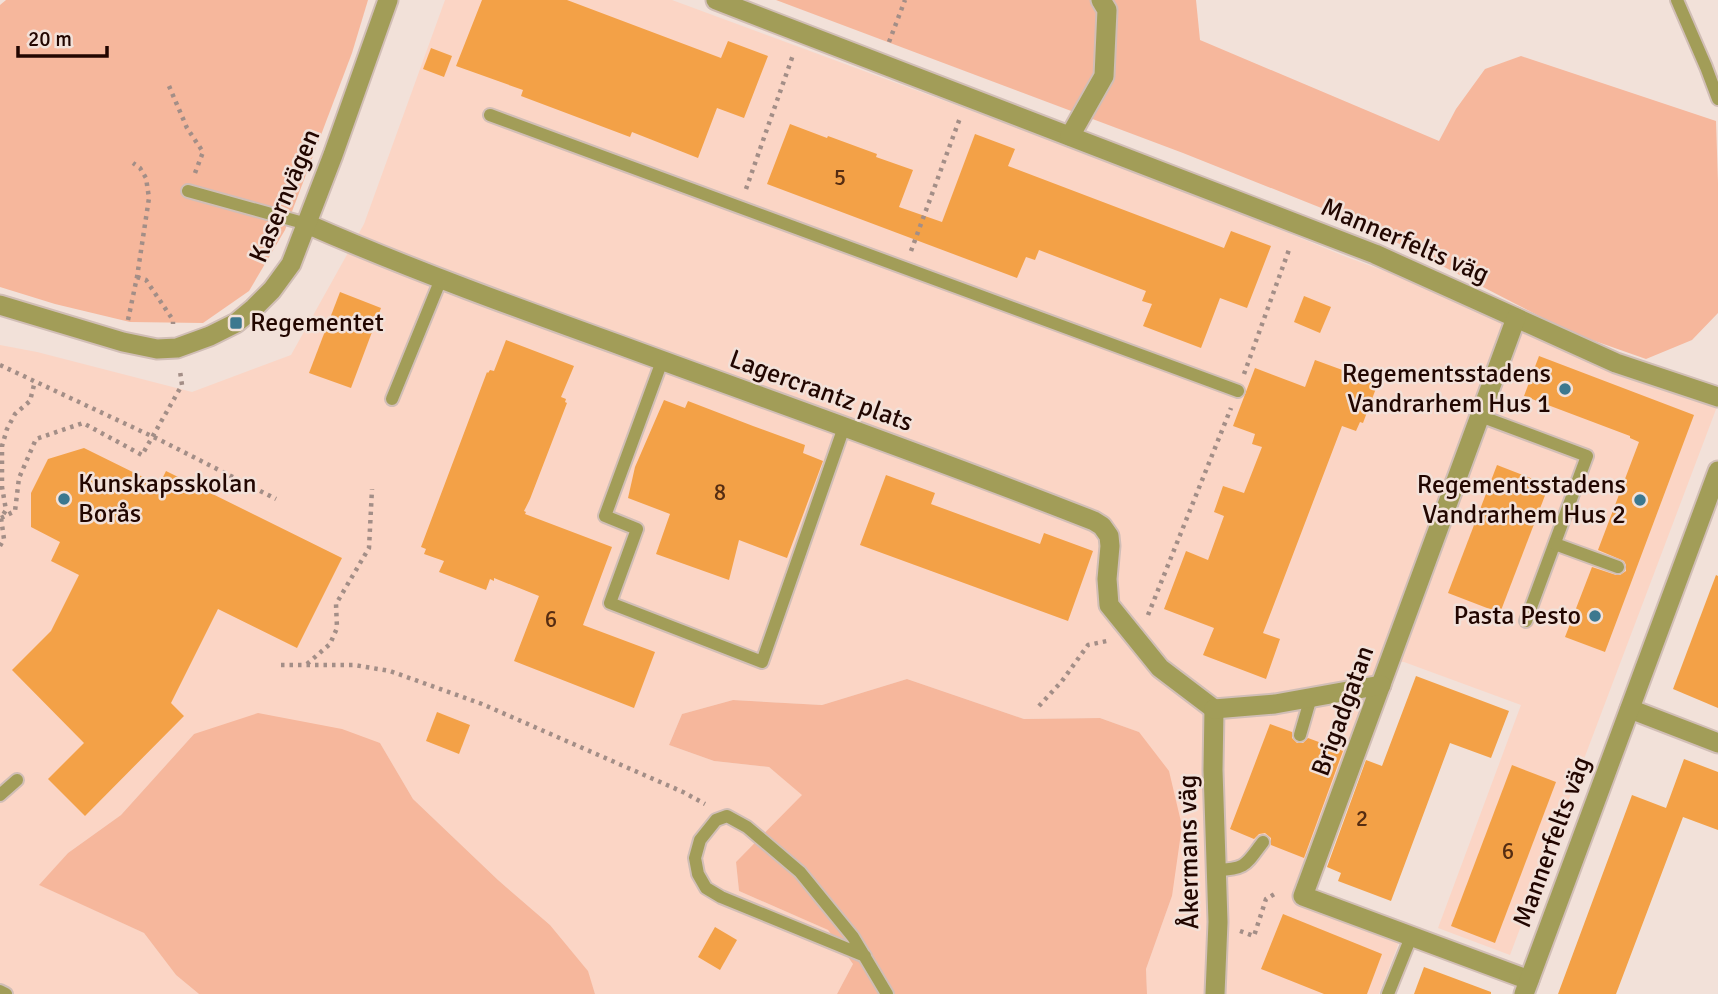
<svg xmlns="http://www.w3.org/2000/svg" width="1718" height="994" viewBox="0 0 1718 994" font-family="Signika,sans-serif">
<style>
.built{fill:#fbd5c5}
.green{fill:#f6b79c}
.building{fill:#f3a147}
.lines{fill:none;stroke-linecap:round;stroke-linejoin:round}
.service-casing{stroke:#d1beb6;stroke-width:16}
.minor-casing{stroke:#d1beb6;stroke-width:23}
.path{stroke:#a38e87;stroke-width:4.5;stroke-dasharray:3.5 5;stroke-linecap:butt}
.service{stroke:#a29d58;stroke-width:12}
.minor{stroke:#a29d58;stroke-width:19}
.poi-dot{fill:#3c788f;stroke:#f2e1d9;stroke-width:2.5}
.labels{text-anchor:middle;dominant-baseline:central;stroke-width:5;stroke-linejoin:round;paint-order:stroke}
.number-label{font-size:23px;fill:#562d12}
.street-label{font-size:26px;fill:#220600;stroke:#f2e1d9}
.poi-label{font-size:26px;fill:#220600;stroke:#f2e1d9;text-anchor:end}
</style>
<rect width="100%" height="100%" fill="#f2e1d9"/>
<path class="built" d="M 445,0 L 672,0 L 1159,180 L 1344,256 L 1635,363 L 1718,404 L 1510,955 L 1438,928 L 1521,705 L 1404,662 L 1382,660 L 1294,900 L 1400,940 L 1379,994 L 1147,994 L 1146,969 L 1172,896 L 1139,732 L 1100,718 L 1024,719 L 907,679 L 822,705 L 733,700 L 682,714 L 669,745 L 714,761 L 769,767 L 803,795 L 736,862 L 739,891 L 828,930 L 853,964 L 837,994 L 595,994 L 587,970 L 550,925 L 498,880 L 413,799 L 380,743 L 194,734 L 121,815 L 68,853 L 40,885 L 144,933 L 176,975 L 199,994 L 0,994 L 0,345 L 37,352 L 192,392 L 291,355 L 364,224 Z"/>
<g class="green">
<path d="M 6,0 L 368,0 L 352,53 L 285,230 L 249,291 L 203,323 L 130,322 L 55,304 L 0,287 L 0,5 Z"/>
<path d="M 776,0 L 1196,0 L 1200,40 L 1439,141 L 1456,109 L 1485,69 L 1521,56 L 1716,121 L 1718,183 L 1718,313 L 1692,340 L 1646,359 L 1572,333 L 1359,223 L 1183,153 Z"/>
<path d="M 907,679 L 1024,719 L 1100,718 L 1139,732 L 1169,771 L 1182,826 L 1172,896 L 1146,969 L 1147,994 L 837,994 L 853,964 L 828,930 L 739,891 L 736,862 L 802,795 L 769,767 L 714,761 L 669,745 L 682,714 L 733,700 L 822,705 Z"/>
<path d="M 258,713 L 342,729 L 380,743 L 413,799 L 498,880 L 550,925 L 588,971 L 595,994 L 199,994 L 176,975 L 144,933 L 39,885 L 68,853 L 121,815 L 194,734 Z"/>
</g>
<g class="building">
<path d="M 482,0 L 567,0 L 721,58 L 728,41 L 768,56 L 744,118 L 717,108 L 698,158 L 632,132 L 630,137 L 521,96 L 523,90 L 456,66 Z"/>
<path d="M 431,48 L 452,56 L 444,77 L 423,69 Z"/>
<path d="M 790,124 L 827,138 L 828,136 L 877,154 L 876,157 L 913,170 L 899,207 L 942,222 L 975,134 L 1015,149 L 1008,166 L 1224,248 L 1231,231 L 1271,246 L 1247,308 L 1220,298 L 1201,348 L 1143,326 L 1152,304 L 1142,301 L 1146,291 L 1039,250 L 1035,260 L 1026,257 L 1017,278 L 767,184 Z"/>
<path d="M 340,292 L 381,308 L 351,388 L 309,373 Z"/>
<path d="M 1304,296 L 1331,307 L 1320,333 L 1294,322 Z"/>
<path d="M 506,340 L 574,366 L 561,397 L 566,399 L 565,402 L 567,403 L 530,499 L 524,511 L 526,512 L 525,514 L 612,547 L 583,625 L 655,652 L 634,708 L 514,661 L 539,596 L 494,578 L 494,581 L 490,579 L 486,590 L 439,572 L 444,561 L 424,554 L 426,549 L 421,547 L 487,372 L 488,373 L 490,370 L 494,371 Z"/>
<path d="M 1539,356 L 1694,415 L 1605,652 L 1565,637 L 1592,567 L 1616,575 L 1620,575 L 1626,571 L 1626,565 L 1624,561 L 1598,550 L 1639,442 L 1630,438 L 1630,436 L 1524,396 Z"/>
<path d="M 1315,360 L 1378,383 L 1363,423 L 1360,422 L 1356,431 L 1342,426 L 1263,633 L 1280,639 L 1266,679 L 1203,655 L 1214,628 L 1164,609 L 1186,551 L 1208,560 L 1224,516 L 1214,512 L 1223,486 L 1244,493 L 1262,447 L 1252,444 L 1255,434 L 1233,426 L 1255,368 L 1305,387 Z"/>
<path d="M 664,400 L 685,408 L 688,401 L 753,426 L 805,445 L 803,453 L 823,461 L 787,558 L 739,540 L 729,580 L 656,554 L 670,514 L 628,498 L 635,467 Z"/>
<path d="M 84,448 L 159,485 L 166,471 L 342,558 L 297,648 L 218,609 L 171,703 L 184,716 L 85,816 L 48,779 L 84,743 L 12,670 L 51,631 L 79,575 L 51,561 L 60,542 L 31,527 L 31,493 L 48,459 Z"/>
<path d="M 1497,465 L 1549,485 L 1500,613 L 1448,593 Z"/>
<path d="M 886,475 L 935,493 L 931,504 L 1040,544 L 1044,533 L 1093,551 L 1068,621 L 860,545 Z"/>
<path d="M 1716,575 L 1718,576 L 1718,708 L 1673,689 Z"/>
<path d="M 1416,676 L 1509,711 L 1491,758 L 1450,743 L 1391,901 L 1338,881 L 1341,873 L 1327,867 L 1366,760 L 1382,766 Z"/>
<path d="M 437,712 L 470,725 L 459,754 L 426,741 Z"/>
<path d="M 1270,724 L 1292,732 L 1292,738 L 1297,743 L 1303,743 L 1308,738 L 1343,751 L 1304,858 L 1271,845 L 1271,838 L 1265,833 L 1259,834 L 1254,839 L 1230,829 Z"/>
<path d="M 1684,759 L 1718,772 L 1718,830 L 1683,817 L 1616,994 L 1558,994 L 1632,795 L 1666,808 Z"/>
<path d="M 1512,765 L 1556,782 L 1495,943 L 1451,926 Z"/>
<path d="M 1283,914 L 1382,954 L 1367,994 L 1324,994 L 1261,969 Z"/>
<path d="M 715,927 L 737,940 L 720,970 L 698,957 Z"/>
<path d="M 1424,967 L 1491,992 L 1491,994 L 1414,994 Z"/>
</g>
<g class="lines">
<defs>
<g id="service">
<path d="M 1677,0 L 1706,67 L 1718,99"/>
<path d="M 490,115 L 1238,391"/>
<path d="M 188,191 L 307,224"/>
<path d="M 662,361 L 605,516 L 637,529 L 610,603 L 762,662 L 844,427"/>
<path d="M 392,399 L 441,279"/>
<path d="M 1480,416 L 1587,456 L 1526,621"/>
<path d="M 1555,544 L 1618,567"/>
<path d="M 1300,735 L 1311,697"/>
<path d="M 0,795 L 17,780"/>
<path d="M 1217,870 C 1247,869 1246,864 1263,842"/>
<path d="M 865,956 L 721,897 L 706,888 L 698,874 L 695,858 L 700,840 L 716,820 L 727,816 L 747,827 L 800,872 L 853,937 L 887,994"/>
<path d="M 0,991 L 6,994"/>
<path d="M 1388,994 L 1411,937"/>
</g>
<g id="minor">
<path d="M 716,0 L 1375,254 L 1616,363 L 1718,397"/>
<path d="M 1070,136 L 1104,76 L 1107,10 L 1101,0"/>
<path d="M 307,224 C 412,270 520,309 628,348 C 783,405 940,460 1094,521 L 1102,526 L 1109,536 L 1110,546 L 1107,579 L 1109,605 L 1160,668 L 1214,709"/>
<path d="M 0,305 L 123,342 L 157,349 L 177,348 L 210,336 L 236,323 L 254,308 L 272,290 L 291,264 L 333,155 L 388,0"/>
<path d="M 1516,318 L 1303,896 L 1529,980"/>
<path d="M 1214,709 L 1213,770 L 1218,922 L 1215,994"/>
<path d="M 1214,709 L 1275,704 L 1381,685"/>
<path d="M 1630,709 L 1718,743"/>
<path d="M 1524,994 L 1718,471"/>
</g>
</defs>
<use href="#service" class="service-casing"/>
<use href="#minor" class="minor-casing"/>
<g class="path">
<path d="M 889,42 L 905,0"/>
<path d="M 169,86 L 187,128 L 203,152 L 195,173"/>
<path d="M 746,189 L 793,55"/>
<path d="M 911,251 L 960,118"/>
<path d="M 137,277 L 146,280 L 173,320 L 173,324"/>
<path d="M 128,320 L 137,277 L 149,198 L 146,178 L 140,168 L 133,163"/>
<path d="M 0,365 L 160,440 L 276,499"/>
<path d="M 1244,374 L 1290,247"/>
<path d="M 1,518 L 15,511 L 19,478 L 36,439 L 83,423 L 142,455 L 182,385 L 180,371"/>
<path d="M 0,546 L 4,539 L 1,518 L 6,510 L 2,487 L 2,446 L 7,429 L 15,414 L 30,401 L 35,381"/>
<path d="M 1148,615 L 1231,408"/>
<path d="M 307,664 L 330,644 L 337,628 L 336,604 L 369,548 L 372,489"/>
<path d="M 281,665 L 354,665 L 390,671 L 482,704 L 683,792 L 705,804"/>
<path d="M 1039,706 L 1062,681 L 1088,645 L 1107,641"/>
<path d="M 1240,931 L 1254,936 L 1266,899 L 1278,892"/>
</g>
<use href="#service" class="service"/>
<use href="#minor" class="minor"/>
</g>
<g class="poi-dot">
<rect x="229" y="316" width="14" height="14" rx="3.5"/>
<circle cx="1565" cy="389" r="7"/>
<circle cx="64" cy="499" r="7"/>
<circle cx="1640" cy="500" r="7"/>
<circle cx="1595" cy="616" r="7"/>
</g>
<g class="labels">
<g class="number-label">
<text x="840" y="177">5</text>
<text x="720" y="492">8</text>
<text x="551" y="619">6</text>
<text x="1362" y="818">2</text>
<text x="1508" y="851">6</text>
</g>
<g class="street-label">
<text transform="translate(285 196) rotate(-67)">Kasernvägen</text>
<text transform="translate(1405 241) rotate(23)">Mannerfelts väg</text>
<text transform="translate(821 391) rotate(20)">Lagercrantz plats</text>
<text transform="translate(1343 711) rotate(-70)">Brigadgatan</text>
<text transform="translate(1552 842) rotate(-70)">Mannerfelts väg</text>
<text transform="translate(1189 852) rotate(-91)">Åkermans väg</text>
</g>
<g class="poi-label">
<text x="250" y="323" text-anchor="start">Regementet</text>
<text x="1551" y="374">Regementsstadens<tspan x="1551" dy="30">Vandrarhem Hus 1</tspan></text>
<text x="78" y="484" text-anchor="start">Kunskapsskolan<tspan x="78" dy="30">Borås</tspan></text>
<text x="1626" y="485">Regementsstadens<tspan x="1626" dy="30">Vandrarhem Hus 2</tspan></text>
<text x="1581" y="616">Pasta Pesto</text>
</g>
</g>
<path d="M18 46v10h89v-10" fill="none" stroke="#220600" stroke-width="3.5"/>
<text x="28" y="46" font-size="21" fill="#220600" stroke="#f2e1d9" stroke-width="5" paint-order="stroke">20 m</text>
</svg>
